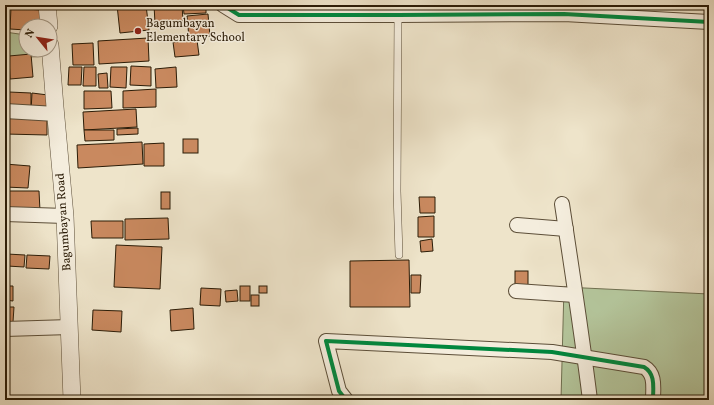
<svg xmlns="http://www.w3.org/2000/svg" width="714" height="405" viewBox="0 0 714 405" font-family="Vollkorn,serif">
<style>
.green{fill:#b4c59b;stroke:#707051}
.building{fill:#c9895f;stroke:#2b1c07}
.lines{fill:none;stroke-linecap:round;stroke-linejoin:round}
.service-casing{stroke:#5c4e38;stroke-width:8}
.minor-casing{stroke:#5c4e38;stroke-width:16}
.tertiary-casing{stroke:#5c4e38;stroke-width:18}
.service{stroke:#f4eddd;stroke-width:7}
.minor{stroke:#f4eddd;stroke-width:14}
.tertiary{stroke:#f4eddd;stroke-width:17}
.cycleway-casing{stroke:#f4eddd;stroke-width:6}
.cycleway{stroke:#00873e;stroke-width:4}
.poi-dot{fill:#8f2418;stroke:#f4eddd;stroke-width:1.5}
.labels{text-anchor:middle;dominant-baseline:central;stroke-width:3;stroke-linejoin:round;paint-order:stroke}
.poi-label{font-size:12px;fill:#2b1c07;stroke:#f4eddd;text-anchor:start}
.street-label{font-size:12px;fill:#2b1c07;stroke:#f4eddd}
</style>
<rect width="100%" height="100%" fill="#eee4ca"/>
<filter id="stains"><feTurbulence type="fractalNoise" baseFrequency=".005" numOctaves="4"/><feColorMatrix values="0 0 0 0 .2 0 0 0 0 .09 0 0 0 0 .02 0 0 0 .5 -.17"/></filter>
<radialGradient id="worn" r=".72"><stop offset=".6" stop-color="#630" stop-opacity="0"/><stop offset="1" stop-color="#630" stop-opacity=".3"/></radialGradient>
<g class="green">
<path d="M 5,32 L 26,35 L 26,50 L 50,50 L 51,56 L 5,58 Z"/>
<path d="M 564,287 L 709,294 L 709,400 L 561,400 Z"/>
</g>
<g class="building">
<path d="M 26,5 L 38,5 L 38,7 L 26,6 Z"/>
<path d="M 117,5 L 146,5 L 149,30 L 120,33 Z"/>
<path d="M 154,5 L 182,5 L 183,21 L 155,23 Z"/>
<path d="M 183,5 L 206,5 L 206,13 L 184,14 Z"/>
<path d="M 11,8 L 41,10 L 41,26 L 26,26 L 26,30 L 10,29 Z"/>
<path d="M 208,14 L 210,36 L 189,38 L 187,16 Z"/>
<path d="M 148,38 L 149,61 L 99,64 L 98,41 Z"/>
<path d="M 197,40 L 199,55 L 175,57 L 173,42 Z"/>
<path d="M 93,43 L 94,65 L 73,65 L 72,44 Z"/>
<path d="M 31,54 L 33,77 L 10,79 L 9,56 Z"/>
<path d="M 131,66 L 151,67 L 151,86 L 130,85 Z"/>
<path d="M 69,67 L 82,67 L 81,85 L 68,85 Z"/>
<path d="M 84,67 L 96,67 L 96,86 L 83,86 Z"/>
<path d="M 111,67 L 127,67 L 126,88 L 110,87 Z"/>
<path d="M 176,67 L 177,87 L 156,88 L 155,69 Z"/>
<path d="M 107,73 L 108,88 L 99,88 L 98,74 Z"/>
<path d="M 156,89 L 156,107 L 123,108 L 123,91 Z"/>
<path d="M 84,91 L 111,91 L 112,108 L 84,109 Z"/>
<path d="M 9,92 L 31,93 L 31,109 L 9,108 Z"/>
<path d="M 32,93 L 48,95 L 47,112 L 31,111 Z"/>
<path d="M 136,109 L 137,127 L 84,130 L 83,112 Z"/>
<path d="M 6,116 L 47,116 L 47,135 L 5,134 Z"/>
<path d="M 138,128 L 138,134 L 117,135 L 117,129 Z"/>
<path d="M 84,130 L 114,130 L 114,140 L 85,141 Z"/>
<rect x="183" y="139" width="15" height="14"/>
<path d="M 142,142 L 143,164 L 78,168 L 77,145 Z"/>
<path d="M 164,143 L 164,166 L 144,166 L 144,144 Z"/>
<path d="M 5,164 L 30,166 L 28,188 L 5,187 Z"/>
<path d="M 5,191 L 39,191 L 40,211 L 5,212 Z"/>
<rect x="161" y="192" width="9" height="17"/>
<path d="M 419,197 L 435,197 L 435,213 L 420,213 Z"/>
<path d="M 434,216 L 434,237 L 418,237 L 418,217 Z"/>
<path d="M 168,218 L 169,239 L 125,240 L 125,219 Z"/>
<path d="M 91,221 L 123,221 L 123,238 L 92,238 Z"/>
<path d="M 432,239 L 433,251 L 421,252 L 420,241 Z"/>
<path d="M 116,245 L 162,247 L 160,289 L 114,287 Z"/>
<path d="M 7,254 L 25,255 L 24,267 L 7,266 Z"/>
<path d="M 27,255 L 50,256 L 49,269 L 26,268 Z"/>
<path d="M 409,260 L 410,307 L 350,307 L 350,261 Z"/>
<rect x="515" y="271" width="13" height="16"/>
<path d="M 411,275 L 421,275 L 420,293 L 411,293 Z"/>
<path d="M 5,286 L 13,286 L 13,301 L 5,300 Z"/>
<rect x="240" y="286" width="10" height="15"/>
<rect x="259" y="286" width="8" height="7"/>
<path d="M 201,288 L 221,289 L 220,306 L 200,305 Z"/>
<path d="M 237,290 L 238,301 L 226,302 L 225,291 Z"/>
<rect x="251" y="295" width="8" height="11"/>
<path d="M 5,307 L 14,307 L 13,322 L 5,322 Z"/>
<path d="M 193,308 L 194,329 L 171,331 L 170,310 Z"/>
<path d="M 93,310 L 122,311 L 121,332 L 92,330 Z"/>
</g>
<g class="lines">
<defs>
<path id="service" d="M 398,15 L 397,191 L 399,255"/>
<g id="minor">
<path d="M 223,5 L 239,15 L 398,15 L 564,14 L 709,22"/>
<path d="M 5,111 L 56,114"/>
<path d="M 562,204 C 572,270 582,335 590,400"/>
<path d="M 5,214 L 65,216"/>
<path d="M 517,225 L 566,229"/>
<path d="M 516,291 L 575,295"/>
<path d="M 5,329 L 70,327"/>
<path d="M 346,400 L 339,391 L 326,341 L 552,352 L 644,367 C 656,374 653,388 653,400"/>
</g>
<g id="tertiary">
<path d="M 47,5 L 49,26"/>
<path d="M 50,45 L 55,107 L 65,216 L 72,400"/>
</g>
</defs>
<use href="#service" class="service-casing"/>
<use href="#minor" class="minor-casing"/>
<use href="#tertiary" class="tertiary-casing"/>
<use href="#service" class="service"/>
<use href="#minor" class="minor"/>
<use href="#tertiary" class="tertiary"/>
<defs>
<g id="cycleway">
<path d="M 223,5 L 239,15 L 398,15 L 564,14 L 709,22"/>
<path d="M 346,400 L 339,391 L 326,341 L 552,352 L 644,367 C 656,374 653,388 653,400"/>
</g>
</defs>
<use href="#cycleway" class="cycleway-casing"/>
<use href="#cycleway" class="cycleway"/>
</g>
<circle class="poi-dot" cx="138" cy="31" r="4"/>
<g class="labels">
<g class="poi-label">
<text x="146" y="24">Bagumbayan<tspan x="146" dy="14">Elementary School</tspan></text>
</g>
<g class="street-label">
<text transform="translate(64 222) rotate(-94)">Bagumbayan Road</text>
</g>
</g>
<rect width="714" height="405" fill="none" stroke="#eee4ca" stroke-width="20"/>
<rect x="6" y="6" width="702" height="393" fill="none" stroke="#2b1c07" stroke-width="2"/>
<rect x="10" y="10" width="694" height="385" fill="none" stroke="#2b1c07"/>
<g transform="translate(38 38) rotate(300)"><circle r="19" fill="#f4eddd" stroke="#a49987"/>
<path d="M0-3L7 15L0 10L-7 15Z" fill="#8f2418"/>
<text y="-6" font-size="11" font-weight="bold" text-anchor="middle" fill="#2b1c07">N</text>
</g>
<rect width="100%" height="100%" filter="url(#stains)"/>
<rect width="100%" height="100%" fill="url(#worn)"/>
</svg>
